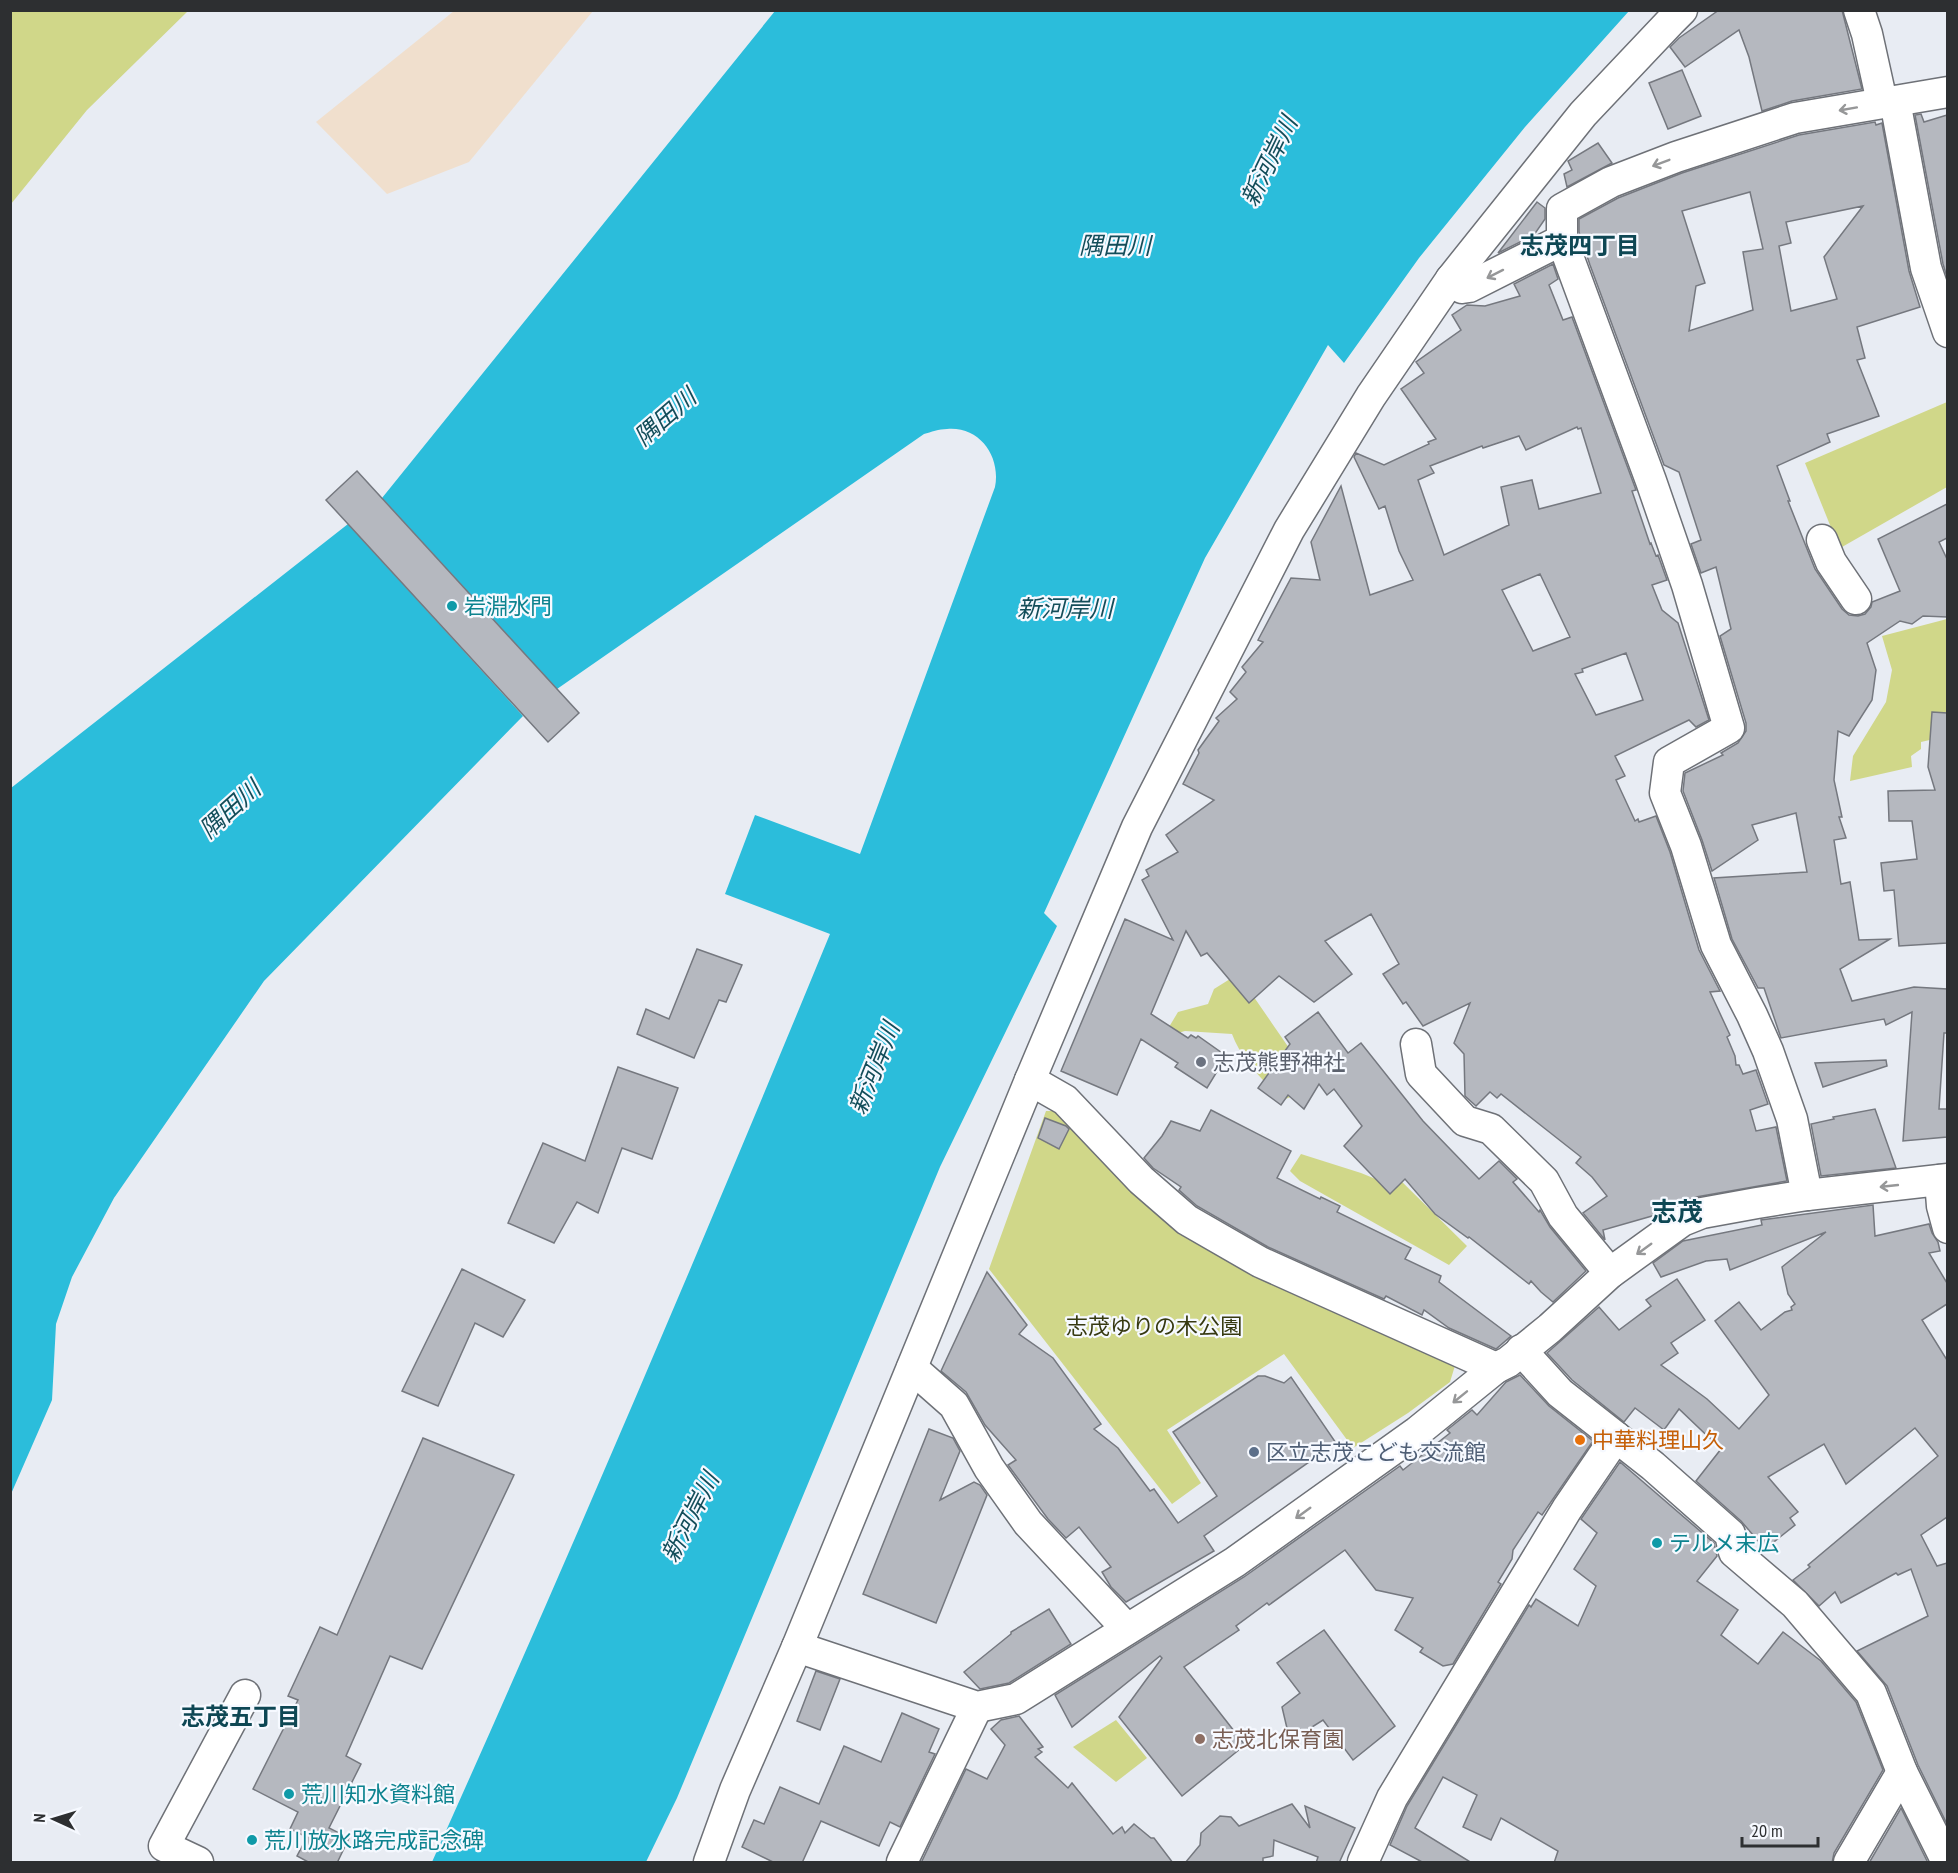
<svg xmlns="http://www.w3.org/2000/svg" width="1958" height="1873" viewBox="0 0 1958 1873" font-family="'PT Sans Narrow','Noto Sans JP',sans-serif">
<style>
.industrial{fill:#f0dfcd}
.green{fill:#d0d789}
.water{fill:#2bbddb}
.building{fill:#b5b8bf;stroke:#75787f;stroke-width:1.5;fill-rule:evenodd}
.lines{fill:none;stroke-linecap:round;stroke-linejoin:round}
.minor-casing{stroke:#6e7177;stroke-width:33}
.minor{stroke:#fff;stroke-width:30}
.oneway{stroke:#969798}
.culture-dot{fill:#0f9aa8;stroke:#f6f9ff;stroke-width:2}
.worship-dot{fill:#6b7280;stroke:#f6f9ff;stroke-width:2}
.food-dot{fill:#e8710a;stroke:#f6f9ff;stroke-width:2}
.service-dot{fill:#5c6f8a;stroke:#f6f9ff;stroke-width:2}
.education-dot{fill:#8d6e63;stroke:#f6f9ff;stroke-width:2}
.labels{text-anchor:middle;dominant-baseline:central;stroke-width:4.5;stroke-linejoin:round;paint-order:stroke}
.culture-label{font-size:22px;fill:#0d838f;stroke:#f6f9ff;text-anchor:start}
.worship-label{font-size:22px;fill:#5b616d;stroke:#f6f9ff;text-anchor:start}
.park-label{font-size:22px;fill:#363910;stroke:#f6f9ff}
.food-label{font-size:22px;fill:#c56008;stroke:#f6f9ff;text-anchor:start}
.service-label{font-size:22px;fill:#4e5e75;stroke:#f6f9ff;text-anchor:start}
.education-label{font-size:22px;fill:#785e54;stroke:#f6f9ff;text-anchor:start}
.water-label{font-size:24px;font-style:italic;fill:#134d5a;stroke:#f6f9ff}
.neighbourhood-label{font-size:24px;font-weight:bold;fill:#0e4754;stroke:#f6f9ff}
.quarter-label{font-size:26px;font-weight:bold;fill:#0e4754;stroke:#f6f9ff}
</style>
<rect width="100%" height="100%" fill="#e8ecf3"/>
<path class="industrial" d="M 454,11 L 593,11 L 469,162 L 387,194 L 316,122 Z"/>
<g class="green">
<path d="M 11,10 L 188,11 L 87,110 L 11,204 Z"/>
<path d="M 1947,402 L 1947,487 L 1842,547 L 1832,530 L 1805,463 Z"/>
<path d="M 1947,619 L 1947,736 L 1921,742 L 1921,749 L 1911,756 L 1912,767 L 1850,781 L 1853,756 L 1886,702 L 1892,670 L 1882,636 Z"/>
<path d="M 1238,974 L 1307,1074 L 1308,1090 L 1283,1100 C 1264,1082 1241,1059 1232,1034 L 1185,1031 L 1163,1037 L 1178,1012 L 1208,1004 L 1214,989 Z"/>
<path d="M 1046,1111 L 1059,1111 L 1115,1164 L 1189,1239 L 1403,1341 L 1457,1359 L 1450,1382 L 1408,1413 L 1353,1448 L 1284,1354 L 1167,1430 L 1201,1483 L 1172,1504 L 989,1269 Z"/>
<path d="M 1301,1154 L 1361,1173 L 1383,1182 L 1396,1176 L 1467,1246 L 1449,1265 L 1300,1181 L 1290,1171 Z"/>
<path d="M 1116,1720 L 1147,1758 L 1116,1782 L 1073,1747 Z"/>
</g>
<g class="water">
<path d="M 775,11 L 1629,11 L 1525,127 L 1419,258 L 1344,363 L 1328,345 L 1205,558 L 1044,913 L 1057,926 L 940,1167 L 677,1798 L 646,1862 L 432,1862 C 570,1555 702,1245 830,934 L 725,894 L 755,815 L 860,854 L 995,487 C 1001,457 980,426 947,429 C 939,429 931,432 924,434 L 557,689 L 382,498 Z"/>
<path d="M 348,524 L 523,716 L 264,981 L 114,1198 L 72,1277 L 56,1324 L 52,1400 L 11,1494 L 11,788 Z"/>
</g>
<g class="building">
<path d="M 1719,10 L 1842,10 L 1862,89 L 1792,101 L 1762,111 L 1749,57 L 1739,30 L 1685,67 L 1670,47 L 1679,38 Z"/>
<path d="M 1682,70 L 1701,116 L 1668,129 L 1649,83 Z"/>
<path d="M 1921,114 L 1924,122 L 1947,115 L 1947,277 L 1943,264 L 1915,115 Z"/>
<path d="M 1875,122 L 1876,125 L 1882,123 L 1909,271 L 1920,307 L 1857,327 L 1865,358 L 1857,360 L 1879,416 L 1827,434 L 1830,442 L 1777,466 L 1790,501 L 1788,501 L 1815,569 L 1842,609 L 1849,615 L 1858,616 L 1865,614 L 1871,607 L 1872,602 L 1900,591 L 1878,539 L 1947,504 L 1947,538 L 1939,542 L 1947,559 L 1947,617 L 1923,616 L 1912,624 L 1900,621 L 1867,643 L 1876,670 L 1872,700 L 1849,736 L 1838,731 L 1834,780 L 1842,817 L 1839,817 L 1846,838 L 1834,840 L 1841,884 L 1850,882 L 1859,940 L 1890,939 L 1840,969 L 1852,1001 L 1914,987 L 1947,989 L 1947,1033 L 1944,1033 L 1939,1109 L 1947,1109 L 1947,1137 L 1903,1141 L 1912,1012 L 1886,1025 L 1884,1019 L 1781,1038 L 1764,988 L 1758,988 L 1732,939 L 1714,878 L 1807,872 L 1796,813 L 1752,825 L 1758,840 L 1712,871 L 1702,840 L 1683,791 L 1685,773 L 1723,755 L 1721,753 L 1738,743 L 1746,731 L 1746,723 L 1720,636 L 1731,629 L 1716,567 L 1701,573 L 1691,544 L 1701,540 L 1679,472 L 1664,465 L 1590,265 L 1579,232 L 1579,219 L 1618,198 L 1682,173 L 1799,135 ZM 1750,192 L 1763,249 L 1743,252 L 1753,310 L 1689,331 L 1696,286 L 1705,283 L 1682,211 ZM 1863,206 L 1824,257 L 1837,299 L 1791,311 L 1779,246 L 1791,243 L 1786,222 Z"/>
<path d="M 1598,143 L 1612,163 L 1567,187 L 1564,174 L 1572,170 L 1568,161 Z"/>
<path d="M 1537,202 L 1545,208 L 1545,219 L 1534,235 L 1498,253 Z"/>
<path d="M 1553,264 L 1558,279 L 1549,285 L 1563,320 L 1572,317 L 1636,490 L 1632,491 L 1650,544 L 1651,543 L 1656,556 L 1658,555 L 1667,580 L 1652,585 L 1662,610 L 1678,623 L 1709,720 L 1696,727 L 1689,720 L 1615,756 L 1625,776 L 1616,780 L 1635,821 L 1638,819 L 1639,822 L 1656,816 L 1670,852 L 1699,950 L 1720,991 L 1710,992 L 1730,1035 L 1727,1037 L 1735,1056 L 1736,1065 L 1739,1065 L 1743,1074 L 1756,1070 L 1768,1104 L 1750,1110 L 1756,1131 L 1776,1127 L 1787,1181 L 1696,1197 L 1676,1205 L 1666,1212 L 1603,1230 L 1605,1240 L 1583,1213 L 1607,1196 L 1592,1177 L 1576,1163 L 1581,1157 L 1501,1094 L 1497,1098 L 1490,1092 L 1476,1106 L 1465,1096 L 1464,1054 L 1454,1043 L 1470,1003 L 1423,1026 L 1406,1002 L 1403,1004 L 1383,974 L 1399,964 L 1371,914 L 1325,941 L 1352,974 L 1314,1002 L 1279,976 L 1249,1003 L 1207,953 L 1201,956 L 1186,931 L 1151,1014 L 1188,1038 L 1191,1035 L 1196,1038 L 1198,1036 L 1222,1053 L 1216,1062 L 1221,1065 L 1207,1088 L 1175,1067 L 1178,1063 L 1141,1039 L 1117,1095 L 1061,1071 L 1125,919 L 1173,940 L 1142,880 L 1149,876 L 1146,870 L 1178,852 L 1166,835 L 1214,800 L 1183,784 L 1199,753 L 1198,750 L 1219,721 L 1216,718 L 1237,699 L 1230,692 L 1246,672 L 1242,667 L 1263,642 L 1258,640 L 1291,578 L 1320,580 L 1311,542 L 1341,486 L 1370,595 L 1413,580 L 1399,551 L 1385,506 L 1379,509 L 1354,457 L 1356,453 L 1384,465 L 1429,444 L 1428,442 L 1436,439 L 1401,389 L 1424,373 L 1416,362 L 1461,330 L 1452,315 L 1467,305 L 1485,306 L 1520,296 L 1514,284 ZM 1577,427 L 1578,429 L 1581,428 L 1601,493 L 1539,509 L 1532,480 L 1501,487 L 1509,525 L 1444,555 L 1418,480 L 1434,473 L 1430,466 L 1482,446 L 1483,448 L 1519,436 L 1526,450 ZM 1540,574 L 1570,637 L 1533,651 L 1502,590 ZM 1626,653 L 1643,700 L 1596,715 L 1575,674 L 1583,672 L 1582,669 Z"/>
<path d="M 357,471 L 579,713 L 548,742 L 326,500 Z"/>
<path d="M 1932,712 L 1947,713 L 1947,943 L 1899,946 L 1894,890 L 1884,891 L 1881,863 L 1917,859 L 1912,821 L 1889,821 L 1888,791 L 1935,790 L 1928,767 Z"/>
<path d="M 697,949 L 742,965 L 726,1002 L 719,1000 L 694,1058 L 637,1034 L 646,1009 L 669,1019 Z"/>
<path d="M 1318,1012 L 1348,1053 L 1361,1043 L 1423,1121 L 1479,1179 L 1499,1161 L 1517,1179 L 1513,1182 L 1539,1212 L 1540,1210 L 1550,1227 L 1586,1271 L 1553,1302 L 1541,1292 L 1531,1281 L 1529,1284 L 1469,1237 L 1468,1238 L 1435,1214 L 1405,1179 L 1390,1194 L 1344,1146 L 1362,1126 L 1334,1089 L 1327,1095 L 1319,1084 L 1304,1109 L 1288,1095 L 1281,1105 L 1258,1088 L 1290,1044 L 1285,1037 Z"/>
<path d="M 1886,1060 L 1887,1066 L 1823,1087 L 1815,1063 Z"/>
<path d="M 618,1067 L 678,1088 L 652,1159 L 622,1148 L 598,1213 L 577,1202 L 554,1243 L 508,1223 L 543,1143 L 585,1161 Z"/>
<path d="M 1875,1109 L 1896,1168 L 1821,1176 L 1811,1124 L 1834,1119 L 1833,1117 Z"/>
<path d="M 1211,1110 L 1291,1151 L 1277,1178 L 1320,1199 L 1321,1197 L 1340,1206 L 1337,1212 L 1411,1248 L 1405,1259 L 1441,1276 L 1439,1282 L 1511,1336 L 1496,1349 L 1449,1328 L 1424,1310 L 1422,1315 L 1386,1296 L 1384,1299 L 1268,1247 L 1197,1206 L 1179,1190 L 1181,1187 L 1153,1168 L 1144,1158 L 1162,1136 L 1171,1121 L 1200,1131 Z"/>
<path d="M 1045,1118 L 1066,1126 L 1069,1129 L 1059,1149 L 1038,1138 Z"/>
<path d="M 1873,1205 L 1875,1236 L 1929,1224 L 1932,1233 L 1938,1242 L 1940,1251 L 1929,1253 L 1947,1283 L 1947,1304 L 1922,1320 L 1947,1360 L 1947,1517 L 1921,1535 L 1937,1566 L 1947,1563 L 1947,1824 L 1918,1765 L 1887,1686 L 1857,1651 L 1928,1616 L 1911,1569 L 1898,1575 L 1896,1573 L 1841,1603 L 1835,1592 L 1819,1606 L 1793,1580 L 1810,1567 L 1808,1565 L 1938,1456 L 1915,1428 L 1846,1484 L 1824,1444 L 1768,1477 L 1798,1512 L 1790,1518 L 1795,1525 L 1765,1549 L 1741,1521 L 1696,1481 L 1721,1449 L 1679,1409 L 1664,1430 L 1635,1408 L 1624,1422 L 1572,1380 L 1547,1353 L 1599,1307 L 1619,1330 L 1651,1306 L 1646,1300 L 1677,1279 L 1705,1320 L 1671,1343 L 1678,1353 L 1661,1365 L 1707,1399 L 1739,1429 L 1769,1395 L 1715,1321 L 1739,1302 L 1761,1330 L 1785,1312 L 1792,1310 L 1791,1307 L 1795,1304 L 1788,1294 L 1782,1267 L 1826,1232 L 1730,1270 L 1727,1259 L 1706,1261 L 1661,1277 L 1653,1263 L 1683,1241 L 1762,1225 L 1761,1220 Z"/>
<path d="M 462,1269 L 525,1300 L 503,1337 L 475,1323 L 438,1406 L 402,1391 Z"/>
<path d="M 987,1272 L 1027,1325 L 1019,1334 L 1053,1358 L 1101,1424 L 1094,1429 L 1118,1448 L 1150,1491 L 1154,1489 L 1178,1523 L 1217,1496 L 1173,1432 L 1258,1376 L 1265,1376 L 1284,1383 L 1291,1377 L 1336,1443 L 1204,1536 L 1214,1551 L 1126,1602 L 1111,1587 L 1102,1572 L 1111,1567 L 1079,1527 L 1066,1538 L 1048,1519 L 1008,1465 L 1016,1460 L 985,1425 L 966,1392 L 941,1371 Z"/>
<path d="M 1520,1375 L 1549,1406 L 1593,1441 L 1542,1515 L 1538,1512 L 1513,1550 L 1512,1559 L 1498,1582 L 1501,1584 L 1453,1664 L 1443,1666 L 1420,1652 L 1423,1648 L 1395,1630 L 1413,1598 L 1376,1590 L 1345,1550 L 1269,1605 L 1267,1603 L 1236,1626 L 1239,1630 L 1184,1667 L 1245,1745 L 1182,1796 L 1119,1717 L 1162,1658 L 1160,1656 L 1072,1727 L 1055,1695 L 1244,1577 L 1400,1466 L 1403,1470 L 1450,1433 L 1447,1430 L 1472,1410 L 1477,1415 L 1506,1382 Z"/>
<path d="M 929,1429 L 953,1438 L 960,1451 L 940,1500 L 974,1482 L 980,1485 L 987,1495 L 936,1623 L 863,1594 Z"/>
<path d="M 423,1438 L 514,1475 L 422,1669 L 390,1656 L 346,1756 L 361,1764 L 329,1828 L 349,1838 L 337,1863 L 310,1863 L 297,1856 L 307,1837 L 290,1829 L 298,1812 L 253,1789 L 298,1700 L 288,1696 L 320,1627 L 337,1635 Z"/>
<path d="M 1620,1462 L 1714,1543 L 1717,1556 L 1697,1581 L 1738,1610 L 1721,1635 L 1758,1664 L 1783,1632 L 1821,1661 L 1856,1702 L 1883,1770 L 1834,1853 L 1832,1863 L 1554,1863 L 1558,1851 L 1501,1818 L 1491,1840 L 1463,1827 L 1477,1795 L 1443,1777 L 1415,1828 L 1472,1863 L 1424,1863 L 1390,1845 L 1407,1806 L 1529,1605 L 1531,1607 L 1536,1599 L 1578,1626 L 1596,1586 L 1574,1569 L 1597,1533 L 1581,1519 Z"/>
<path d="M 1049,1609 L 1071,1644 L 1009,1683 L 980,1689 L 964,1672 L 1011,1634 L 1011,1632 Z"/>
<path d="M 1324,1630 L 1395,1726 L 1353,1760 L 1323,1720 L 1290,1741 L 1282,1707 L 1300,1693 L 1277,1663 Z"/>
<path d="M 816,1671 L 840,1679 L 820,1730 L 797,1721 Z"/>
<path d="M 902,1713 L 939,1729 L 929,1752 L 935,1754 L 900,1827 L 890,1822 L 879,1846 L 821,1821 L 802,1863 L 775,1863 L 742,1847 L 754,1820 L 764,1824 L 780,1787 L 819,1804 L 844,1746 L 881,1762 Z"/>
<path d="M 1019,1716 L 1043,1747 L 1038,1749 L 1042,1752 L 1035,1757 L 1068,1788 L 1072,1783 L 1113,1834 L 1122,1827 L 1125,1833 L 1134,1824 L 1151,1838 L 1154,1838 L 1173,1863 L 921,1863 L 966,1769 L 987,1779 L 1005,1745 L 991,1729 L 1001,1720 Z"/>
<path d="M 1292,1804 L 1310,1828 L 1305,1806 L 1355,1828 L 1339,1863 L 1316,1863 L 1318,1857 L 1274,1840 L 1273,1856 L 1263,1858 L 1263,1863 L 1185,1863 L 1200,1845 L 1201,1833 L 1220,1816 L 1231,1817 L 1239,1826 Z"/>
<path d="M 1901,1808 L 1928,1863 L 1869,1863 Z"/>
</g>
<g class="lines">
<defs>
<g id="minor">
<path d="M 1859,10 L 1867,34 L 1882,102"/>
<path d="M 1895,101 L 1926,268 L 1948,332"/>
<path d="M 1562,240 L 1651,481 L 1687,585 L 1729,728 L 1669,762 L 1665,793 L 1686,846 L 1716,945 L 1752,1015 L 1768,1051 L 1792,1119 L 1807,1195"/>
<path d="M 1451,279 L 1462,288 L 1469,287 L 1562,240 L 1562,209 L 1611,182 L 1676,157 L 1795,118 L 1948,92"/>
<path d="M 1822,540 L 1831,562 L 1856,599"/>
<path d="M 1416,1044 L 1421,1074 L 1465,1121 L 1491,1129 L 1544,1181 L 1563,1216 L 1610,1273"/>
<path d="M 1030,1080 L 1065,1100 L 1141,1180 L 1187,1220 L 1260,1262 L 1496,1368"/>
<path d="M 1940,1180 L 1942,1206 L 1948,1228"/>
<path d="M 1521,1350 L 1560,1393 L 1653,1466 L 1730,1534 L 1734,1552 L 1795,1604 L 1871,1693 L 1902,1772 L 1947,1862"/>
<path d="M 912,1368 L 954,1405 L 989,1468 L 1028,1523 L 1127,1629"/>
<path d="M 797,1647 L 977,1707 L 1016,1699 L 1235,1562 L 1417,1432 L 1496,1368 L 1508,1362 L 1550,1328 L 1610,1273 L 1682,1221 L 1702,1213 L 1757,1203 L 1807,1195 L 1948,1179"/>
<path d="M 198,1862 L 164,1846 L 245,1695"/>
<path d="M 709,1862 L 735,1790 L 797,1647 L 1030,1080 L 1137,827 L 1289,530 L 1371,396 L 1451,279 L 1583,114 L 1671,21 L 1682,10"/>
<path d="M 902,1862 L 977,1707"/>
<path d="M 1363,1862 L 1392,1798 L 1567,1509 L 1616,1437"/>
<path d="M 1849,1862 L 1902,1772"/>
</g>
</defs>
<use href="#minor" class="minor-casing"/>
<use href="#minor" class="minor"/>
</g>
<defs><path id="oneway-shaft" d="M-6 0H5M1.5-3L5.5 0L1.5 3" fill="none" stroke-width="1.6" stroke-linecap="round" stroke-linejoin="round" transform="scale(1.5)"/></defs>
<g class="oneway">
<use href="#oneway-shaft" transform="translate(1848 109) rotate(170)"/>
<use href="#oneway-shaft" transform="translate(1661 163) rotate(159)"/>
<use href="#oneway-shaft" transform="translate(1495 274) rotate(153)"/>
<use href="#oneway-shaft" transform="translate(1889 1186) rotate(174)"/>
<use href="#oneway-shaft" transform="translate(1644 1249) rotate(144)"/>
<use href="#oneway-shaft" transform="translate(1460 1397) rotate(141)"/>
<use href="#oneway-shaft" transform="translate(1303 1513) rotate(144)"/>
</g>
<g class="culture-dot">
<circle cx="452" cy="606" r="6"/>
<circle cx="1657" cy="1543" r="6"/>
<circle cx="289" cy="1794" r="6"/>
<circle cx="252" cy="1840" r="6"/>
</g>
<circle class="worship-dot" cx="1201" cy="1062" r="6"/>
<circle class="food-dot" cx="1580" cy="1440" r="6"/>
<circle class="service-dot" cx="1254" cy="1452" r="6"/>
<circle class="education-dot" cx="1200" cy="1739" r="6"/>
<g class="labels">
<g class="culture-label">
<text x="464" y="606">岩淵水門</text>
<text x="1669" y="1543">テルメ末広</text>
<text x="301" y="1794">荒川知水資料館</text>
<text x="264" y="1840">荒川放水路完成記念碑</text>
</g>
<g class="worship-label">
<text x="1213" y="1062">志茂熊野神社</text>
</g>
<g class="park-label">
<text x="1154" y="1326">志茂ゆりの木公園</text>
</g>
<g class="food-label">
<text x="1592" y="1440">中華料理山久</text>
</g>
<g class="service-label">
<text x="1266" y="1452">区立志茂こども交流館</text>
</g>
<g class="education-label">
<text x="1212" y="1739">志茂北保育園</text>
</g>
<g class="water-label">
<text transform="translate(1269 161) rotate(-64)">新河岸川</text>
<text x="1115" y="245">隅田川</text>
<text transform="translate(665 417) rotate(-41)">隅田川</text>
<text x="1065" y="608">新河岸川</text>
<text transform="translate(230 809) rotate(-42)">隅田川</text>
<text transform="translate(874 1068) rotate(-68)">新河岸川</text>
<text transform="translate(690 1517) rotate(-63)">新河岸川</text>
</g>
<g class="neighbourhood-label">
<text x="1580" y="245">志茂四丁目</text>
<text x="241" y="1716">志茂五丁目</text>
</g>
<g class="quarter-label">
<text x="1677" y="1211">志茂</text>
</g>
</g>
<rect width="1958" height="1873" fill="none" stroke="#2d2f31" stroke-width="24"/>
<g transform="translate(54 1819) rotate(274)" stroke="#f6f9ff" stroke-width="4.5" paint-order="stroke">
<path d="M0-4.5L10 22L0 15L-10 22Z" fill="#2d2f31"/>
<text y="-9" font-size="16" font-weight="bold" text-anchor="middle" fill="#2d2f31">N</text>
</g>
<path d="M1742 1837v9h76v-9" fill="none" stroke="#2d2f31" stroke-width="3"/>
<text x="1751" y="1837" font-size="18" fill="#2d2f31" stroke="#f6f9ff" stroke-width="4.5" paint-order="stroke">20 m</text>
</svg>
